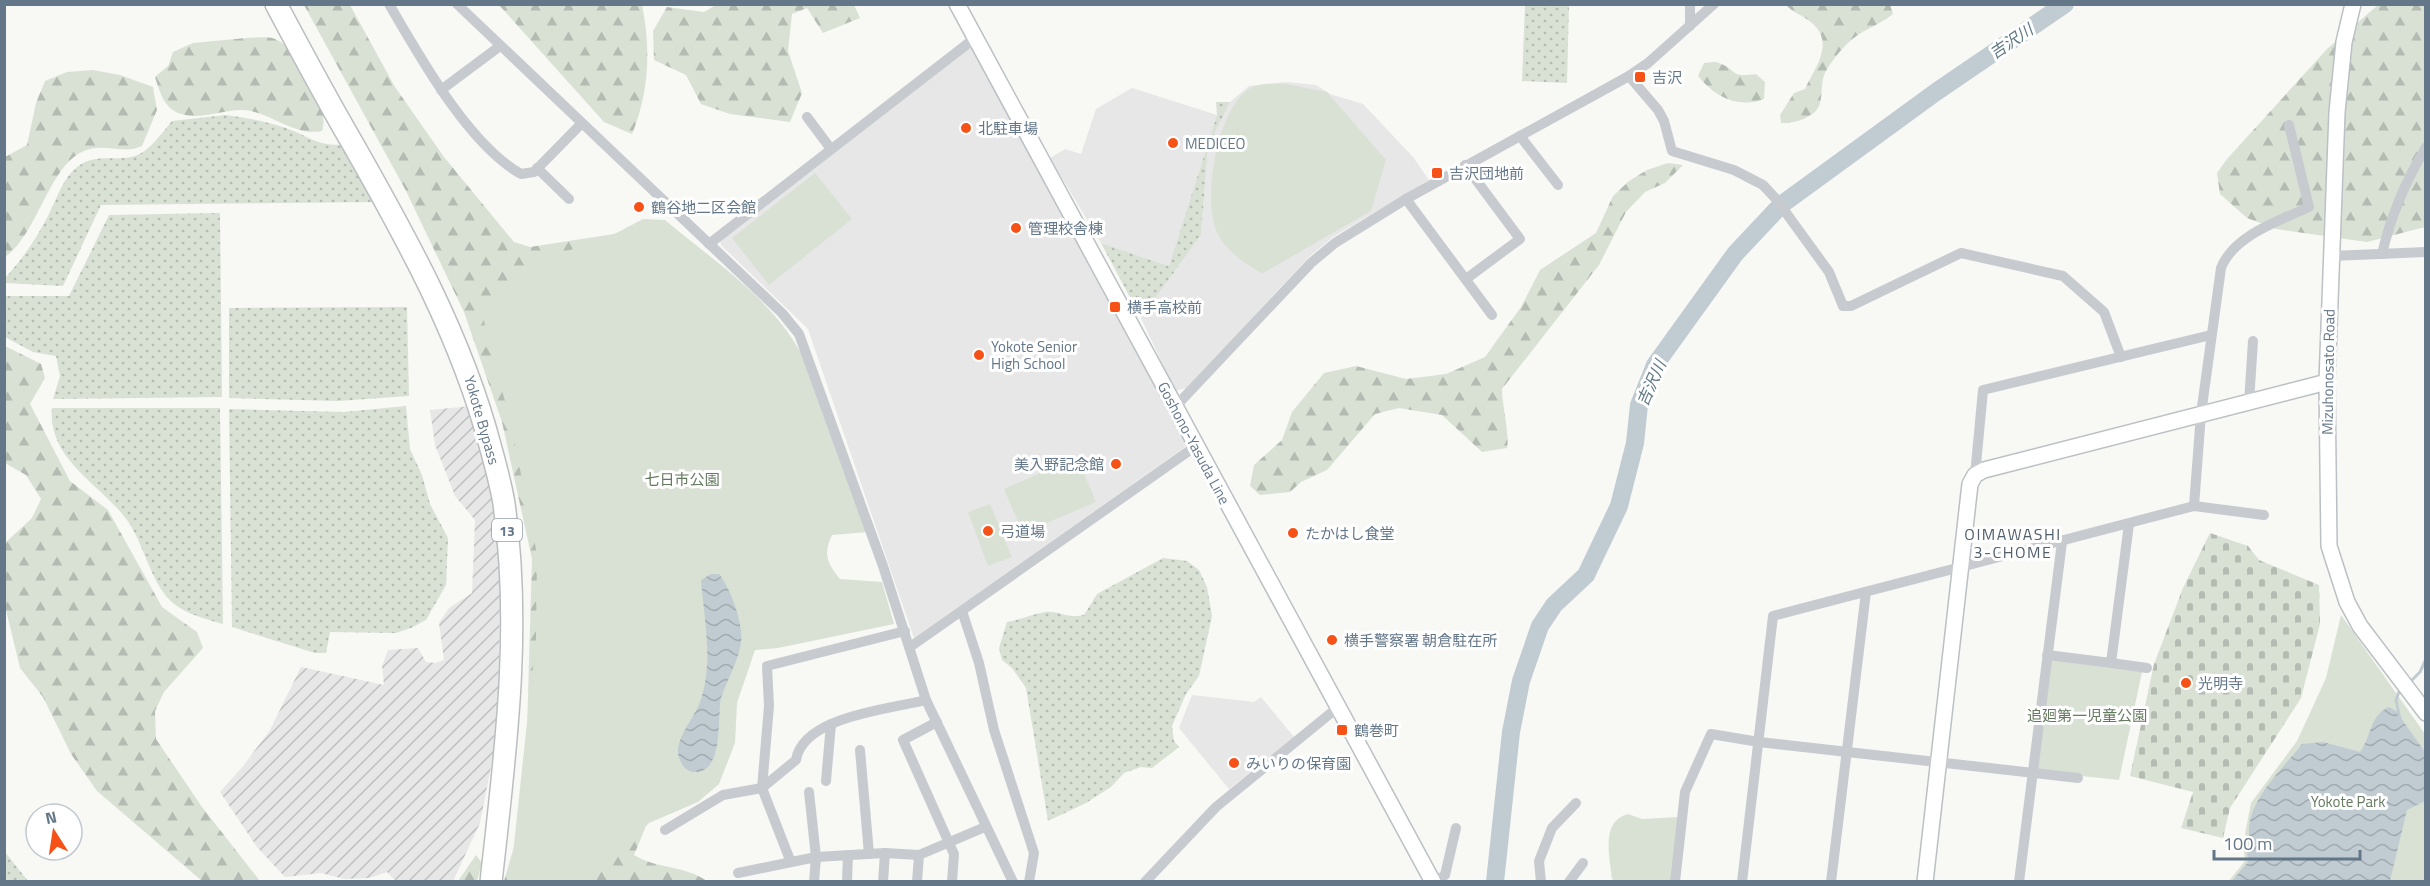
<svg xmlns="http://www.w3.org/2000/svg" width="2430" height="886" viewBox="0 0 2430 886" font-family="'Titillium Web','Noto Sans JP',sans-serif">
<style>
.built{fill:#e6e7e6}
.industrial{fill:url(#industrial-furrows)}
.grass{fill:url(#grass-dots)}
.forest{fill:url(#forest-firs)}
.cemetery{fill:url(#cemetery-stones)}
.green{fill:#d9e1d5}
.water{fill:url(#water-waves)}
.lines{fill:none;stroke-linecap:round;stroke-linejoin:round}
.stream{stroke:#c0ccd1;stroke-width:3}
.river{stroke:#c0ccd1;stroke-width:18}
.secondary-casing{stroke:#bbc0c5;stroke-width:18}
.highway-casing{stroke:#bbbec1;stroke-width:24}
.street{stroke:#c7cbcf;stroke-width:10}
.secondary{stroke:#fff;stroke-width:15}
.highway{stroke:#fff;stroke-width:21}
.poi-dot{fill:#f65217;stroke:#fff;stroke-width:2}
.labels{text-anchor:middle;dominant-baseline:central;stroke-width:6;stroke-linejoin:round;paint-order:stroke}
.shield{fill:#fff;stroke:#92a0ac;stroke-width:1.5}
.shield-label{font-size:14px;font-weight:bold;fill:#647789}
.poi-label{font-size:15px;fill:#647789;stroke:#fff;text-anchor:start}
.street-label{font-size:15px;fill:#647789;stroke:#fff}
.park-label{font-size:15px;fill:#647a5f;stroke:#fff}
.water-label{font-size:16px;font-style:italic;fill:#5f7985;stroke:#fff}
.neighbourhood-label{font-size:16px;letter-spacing:1.5px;fill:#52606d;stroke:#fff}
</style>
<defs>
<pattern id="industrial-furrows" width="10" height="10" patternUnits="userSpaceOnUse" patternTransform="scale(1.5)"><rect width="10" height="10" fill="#e6e7e6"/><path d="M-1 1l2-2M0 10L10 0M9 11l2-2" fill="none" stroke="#bec0c0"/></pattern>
<pattern id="grass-dots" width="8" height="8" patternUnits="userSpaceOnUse" patternTransform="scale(1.5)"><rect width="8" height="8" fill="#d9e1d5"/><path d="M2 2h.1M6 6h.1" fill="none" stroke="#b4bbb3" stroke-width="1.8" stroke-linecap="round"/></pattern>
<pattern id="forest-firs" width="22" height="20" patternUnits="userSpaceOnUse" patternTransform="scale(1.5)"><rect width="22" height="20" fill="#d9e1d5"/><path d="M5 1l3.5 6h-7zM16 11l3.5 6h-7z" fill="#b4bbb3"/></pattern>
<pattern id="cemetery-stones" width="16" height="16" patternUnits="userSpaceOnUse" patternTransform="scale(1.5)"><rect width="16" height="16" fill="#d9e1d5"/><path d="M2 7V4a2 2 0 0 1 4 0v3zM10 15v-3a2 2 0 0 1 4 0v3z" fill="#b4bbb3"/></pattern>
<pattern id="water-waves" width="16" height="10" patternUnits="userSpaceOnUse" patternTransform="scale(1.5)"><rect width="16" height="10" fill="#c0ccd1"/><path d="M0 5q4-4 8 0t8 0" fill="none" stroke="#a0aaaf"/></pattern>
</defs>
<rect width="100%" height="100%" fill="#f8f8f5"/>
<g class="built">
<path d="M 971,46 L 1188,445 L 914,638 L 808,329 L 721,245 L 720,241 Z"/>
<path d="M 1286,82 L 1316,85 L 1330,94 L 1363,104 L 1413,157 L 1429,180 L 1333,237 L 1310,256 L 1186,388 L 1175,391 L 1141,318 L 1201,235 L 1208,147 L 1230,102 L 1249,86 Z"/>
<path d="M 1132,88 L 1217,115 L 1169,266 L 1101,243 L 1050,158 L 1065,149 L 1081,154 L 1096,109 Z"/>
<path d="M 1192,695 L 1254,702 L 1261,697 L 1294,737 L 1229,789 L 1179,728 Z"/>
</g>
<path class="industrial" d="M 472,406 L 501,520 L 498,731 L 480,823 L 453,881 L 396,881 L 387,872 L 369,878 L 344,879 L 321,873 L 285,877 L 257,847 L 220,792 L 244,765 L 270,730 L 301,667 L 384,685 L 382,666 L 388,650 L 418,648 L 426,662 L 435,663 L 444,660 L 439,623 L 449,608 L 472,593 L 475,520 L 455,496 L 435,445 L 430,410 Z"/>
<g class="grass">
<path d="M 1525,5 L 1569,5 L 1567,83 L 1522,81 Z"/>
<path d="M 1216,102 L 1230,102 L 1208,147 L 1201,235 L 1141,318 L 1101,243 L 1169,266 L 1217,115 Z"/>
<path d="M 226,115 C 250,118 274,123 296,132 C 318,142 320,145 346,145 L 381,202 L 101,205 L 63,286 L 5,283 L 5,278 C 22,260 38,236 49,214 C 57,198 63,178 77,167 C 95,153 113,161 131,157 C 148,154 161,134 172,121 Z"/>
<path d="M 220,213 L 222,397 L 53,399 L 60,376 L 56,356 L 33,352 L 5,337 L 5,296 L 69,296 L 109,215 Z"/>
<path d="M 407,307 L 409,396 L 338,401 L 229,398 L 229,308 Z"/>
<path d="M 406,406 L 410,449 L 422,475 L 430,504 L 448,538 L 446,585 L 426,620 L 411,628 L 396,633 L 330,632 L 326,653 L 315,653 L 232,627 L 229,409 L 344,412 Z"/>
<path d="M 52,408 L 220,408 L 223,624 C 203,618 180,613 166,596 C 150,576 144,548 131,526 C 106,486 47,462 52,408 Z"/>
<path d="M 1163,558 L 1187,561 L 1199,570 L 1207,587 L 1212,616 L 1199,676 L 1186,694 L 1172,726 L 1174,741 L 1179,747 L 1152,768 L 1141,767 L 1124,773 L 1111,787 L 1086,803 L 1048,821 L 1026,688 L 1012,668 L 1002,660 L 999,648 L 1007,622 C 1020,620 1033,614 1045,612 C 1057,610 1068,619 1084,615 L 1097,594 Z"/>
<path d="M 5,852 L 28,881 L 5,881 Z"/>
</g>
<g class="forest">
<path d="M 304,5 L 350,5 L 395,87 L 444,157 L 514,242 L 530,247 L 653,228 L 665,780 L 634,855 C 659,870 681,864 707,881 L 504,881 L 520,826 L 527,729 L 532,559 L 502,422 L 464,312 L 405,189 Z"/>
<path d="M 499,5 L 642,5 C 651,48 649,93 632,134 L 604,122 Z"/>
<path d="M 716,5 L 854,5 L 860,18 L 823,33 L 807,8 L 792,14 L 788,51 L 802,93 L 790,122 L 730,114 L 701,104 L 686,75 L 654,60 L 653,31 L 667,7 L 704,12 Z"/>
<path d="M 1786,5 L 1890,5 L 1893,14 C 1878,26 1860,30 1846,45 C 1839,52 1831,62 1826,71 C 1820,82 1823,92 1820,103 C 1817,117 1794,124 1781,123 L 1780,115 L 1794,93 L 1805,89 C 1814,69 1835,44 1813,24 C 1805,16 1793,13 1786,5 Z"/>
<path d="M 2378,5 L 2425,5 L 2425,227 L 2367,242 L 2276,229 L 2247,218 L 2220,194 L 2217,173 L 2227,159 L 2327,49 Z"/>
<path d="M 246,38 C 255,38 267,36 275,39 C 299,48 331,108 322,131 C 296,136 276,117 251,111 C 229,106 204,121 181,114 C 164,109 160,92 155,77 L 168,66 L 173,52 L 193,43 Z"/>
<path d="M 1704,63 C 1708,63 1715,61 1719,63 C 1738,70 1729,78 1756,74 L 1765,82 L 1764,99 C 1738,109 1715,97 1698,76 Z"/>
<path d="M 93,70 L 120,75 L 153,87 L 157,110 L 142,146 C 123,155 103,142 84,151 C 49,165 38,234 5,257 L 5,157 L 27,145 L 36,103 L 45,81 L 67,72 Z"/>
<path d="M 1668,163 L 1683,165 L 1665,183 L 1645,192 L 1626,212 L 1599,265 L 1502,389 C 1502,405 1510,437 1507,448 L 1482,452 L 1442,415 L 1399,408 L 1375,414 L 1327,470 L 1301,482 L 1290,492 L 1260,495 L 1250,486 L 1254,465 L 1282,440 L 1292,412 L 1324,373 L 1356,366 L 1406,379 L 1446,374 L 1485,357 L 1521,307 L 1540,270 L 1596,233 L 1613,196 L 1629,181 L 1647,170 Z"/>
<path d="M 5,346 L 41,364 L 45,378 L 30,404 L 70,481 L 108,510 L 162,607 L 197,632 L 203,648 L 164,692 L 155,711 L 156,739 L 202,807 L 260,881 L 202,881 L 97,791 L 71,754 L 43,697 L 20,668 L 5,606 L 5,543 L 32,518 L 41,499 L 26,475 L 5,463 Z"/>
<path d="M 476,855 L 482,863 L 477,881 L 458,881 Z"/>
</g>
<path class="cemetery" d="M 2210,533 L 2248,546 L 2259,560 L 2319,585 L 2320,624 L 2301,698 L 2230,808 L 2223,838 L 2181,828 L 2193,792 L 2130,776 L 2154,664 L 2183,588 Z"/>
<g class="green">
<path d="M 1286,84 L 1327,92 L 1386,160 L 1371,211 L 1263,273 C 1246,266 1223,248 1216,230 C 1203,196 1217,114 1246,91 C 1257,82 1274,84 1286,84 Z"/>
<path d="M 815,173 L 852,219 L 769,285 L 732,238 Z"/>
<path d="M 643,219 L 665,220 C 715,262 776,301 805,361 L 868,532 L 832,535 C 823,554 827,563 840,579 L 882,582 L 894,624 L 778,648 L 755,650 L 737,703 L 735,743 L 719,784 L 698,802 L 649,823 L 592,881 L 510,881 L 536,639 L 537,554 L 509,415 L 486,335 L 483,312 L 499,287 L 532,262 L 605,239 Z"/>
<path d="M 1077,457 L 1096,502 L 1023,533 L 1004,489 Z"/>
<path d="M 990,504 L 1012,557 L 988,566 L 968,512 Z"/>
<path d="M 2341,615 L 2425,734 L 2425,881 L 2228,882 L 2245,861 L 2244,849 L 2248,840 L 2245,834 L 2251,803 L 2297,741 L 2326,678 Z"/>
<path d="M 2050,660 L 2142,672 L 2119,780 L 2035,771 Z"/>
<path d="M 1628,814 L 1642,819 L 1678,817 L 1671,881 L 1616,882 L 1612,879 C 1610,857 1600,821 1628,814 Z"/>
</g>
<g class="water">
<path d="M 711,574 L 719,574 C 730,587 744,625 741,642 C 739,660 727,680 721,698 C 717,715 725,775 693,772 C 687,771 682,766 680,760 C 671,743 694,719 700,702 C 714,664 704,618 701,580 Z"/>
<path d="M 2389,707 L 2396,711 L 2425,752 L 2425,801 L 2407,810 L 2390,881 L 2232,881 L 2248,862 L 2247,852 L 2251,843 C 2239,808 2282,770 2302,744 L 2323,742 L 2360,752 C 2372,736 2369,716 2389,707 Z"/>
</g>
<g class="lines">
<g class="stream">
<path d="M 2412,680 L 2420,672 L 2426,659"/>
<path d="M 2400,689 L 2396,700 L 2400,719"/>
</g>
<path class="river" d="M 1495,882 L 1511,732 L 1521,681 L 1540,626 L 1554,605 L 1586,575 L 1619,506 L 1635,443 L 1639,405 L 1655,365 L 1735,254 L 1781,205 L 1936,92 L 2065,4"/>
<defs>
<g id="secondary">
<path d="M 957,4 L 1433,882"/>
<path d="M 2353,4 L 2344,42 L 2337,112 L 2327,382 L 2329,546 L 2347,602 L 2360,626 L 2426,713"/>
<path d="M 1925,882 L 1970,484 L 1975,475 L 1984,470 L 2327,382"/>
</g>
<path id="highway" d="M 276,4 C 301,51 326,98 353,144 C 408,241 461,336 490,445 C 495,464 501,484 504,504 C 522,630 505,756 491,882"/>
</defs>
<use href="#secondary" class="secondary-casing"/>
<use href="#highway" class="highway-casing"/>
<g class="street">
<path d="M 389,4 C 420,57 468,144 521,174 L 534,172 L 581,124"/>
<path d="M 457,4 L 782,313 L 799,334 L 883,566 L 926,700 L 1013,882"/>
<path d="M 1690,26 L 1690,4"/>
<path d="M 1629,76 L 1658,110 L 1664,121 L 1672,151 L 1734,170 L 1763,185 L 1776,199 L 1829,272 L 1843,306 L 1851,306 L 1961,253 L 2063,276 L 2104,312 L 2121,357"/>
<path d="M 441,90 L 500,46"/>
<path d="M 807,117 L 831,149"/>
<path d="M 1520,136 L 1558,185"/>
<path d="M 1465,165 L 1520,239 L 1466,279"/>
<path d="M 537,168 L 569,199"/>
<path d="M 1406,199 L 1492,315"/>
<path d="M 709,244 L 975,38"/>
<path d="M 2382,254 C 2391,215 2405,182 2426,147"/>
<path d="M 2332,256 L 2426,252"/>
<path d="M 2249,402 L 2253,341"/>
<path d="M 1175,407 L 1311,263 L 1335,243 L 1406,199 L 1629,76 L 1648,63 L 1714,4"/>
<path d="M 1975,475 L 1983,390 L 2211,335"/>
<path d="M 2194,506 L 2201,414 L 2221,268 C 2234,235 2279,221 2309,207 L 2289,125"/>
<path d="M 962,611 L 979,663 L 994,730 L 1034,853 L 1029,882"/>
<path d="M 910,647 L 1196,446"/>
<path d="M 2047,655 L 2111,663 L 2129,524"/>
<path d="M 2111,663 L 2147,668"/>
<path d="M 937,722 L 903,740 L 954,854 L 952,882"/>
<path d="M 860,750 L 869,854"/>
<path d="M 826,781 L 831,724"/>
<path d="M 809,792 L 816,857 L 814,882"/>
<path d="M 665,830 L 723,795 L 762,788 L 796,760 C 803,716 891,709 926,700"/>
<path d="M 790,860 L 762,788 L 769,706 L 767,666 L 905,631"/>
<path d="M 738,873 L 816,857 L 885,853 L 919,855 L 985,827"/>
<path d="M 847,882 L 848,855"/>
<path d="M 883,882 L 885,853"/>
<path d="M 917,882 L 919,855"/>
<path d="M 1145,882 L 1216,807 L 1337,708"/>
<path d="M 1435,882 L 1445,875 L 1456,828"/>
<path d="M 1541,882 L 1539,861 L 1552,828 L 1576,803"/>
<path d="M 1569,882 L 1583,863"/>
<path d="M 1675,882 L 1685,792 L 1711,734 L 1759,742 L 2078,778"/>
<path d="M 1742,882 L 1773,616 L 2194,506 L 2264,515"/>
<path d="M 1831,882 L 1866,592"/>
<path d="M 2019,882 L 2062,542"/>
</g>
<use href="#secondary" class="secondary"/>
<use href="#highway" class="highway"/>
</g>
<g class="poi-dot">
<rect x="1634" y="71" width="12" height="12" rx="3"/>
<circle cx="966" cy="128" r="6"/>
<circle cx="1173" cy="143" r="6"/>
<rect x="1431" y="167" width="12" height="12" rx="3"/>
<circle cx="639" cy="207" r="6"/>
<circle cx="1016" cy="228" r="6"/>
<rect x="1109" y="301" width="12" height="12" rx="3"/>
<circle cx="979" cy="355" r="6"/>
<circle cx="1116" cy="464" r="6"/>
<circle cx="988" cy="531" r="6"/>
<circle cx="1293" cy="533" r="6"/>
<circle cx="1332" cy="640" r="6"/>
<circle cx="2186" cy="683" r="6"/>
<rect x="1336" y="724" width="12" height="12" rx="3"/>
<circle cx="1234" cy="763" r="6"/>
</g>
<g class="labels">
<rect class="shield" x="492" y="519" width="30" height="22" rx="4.5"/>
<g class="shield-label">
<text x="507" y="530">13</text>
</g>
<g class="poi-label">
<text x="1652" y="77">吉沢</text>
<text x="978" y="128">北駐車場</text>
<text x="1185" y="143">MEDICEO</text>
<text x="1449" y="173">吉沢団地前</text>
<text x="651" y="207">鶴谷地二区会館</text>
<text x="1028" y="228">管理校舎棟</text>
<text x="1127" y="307">横手高校前</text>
<text x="991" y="346">Yokote Senior<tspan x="991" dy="17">High School</tspan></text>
<text x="1104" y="464" text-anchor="end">美入野記念館</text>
<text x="1000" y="531">弓道場</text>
<text x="1305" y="533">たかはし食堂</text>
<text x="1344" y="640">横手警察署 朝倉駐在所</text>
<text x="2198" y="683">光明寺</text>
<text x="1354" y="730">鶴巻町</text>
<text x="1246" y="763">みいりの保育園</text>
</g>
<g class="street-label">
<text transform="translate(2328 372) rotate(-89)">Mizuhonosato Road</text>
<text transform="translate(482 420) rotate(74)">Yokote Bypass</text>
<text transform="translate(1194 443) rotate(62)">Goshono-Yasuda Line</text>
</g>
<g class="park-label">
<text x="682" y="479">七日市公園</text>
<text x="2087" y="715">追廻第一児童公園</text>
<text x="2348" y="801">Yokote Park</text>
</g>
<g class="water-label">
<text transform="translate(2011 41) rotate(-34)">吉沢川</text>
<text transform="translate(1651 383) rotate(-66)">吉沢川</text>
</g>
<g class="neighbourhood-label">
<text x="2013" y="534">OIMAWASHI<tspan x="2013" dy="18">3-CHOME</tspan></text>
</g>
</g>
<rect width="2430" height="886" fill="none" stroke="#647789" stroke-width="12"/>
<g transform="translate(54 832) rotate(348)"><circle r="28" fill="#ffffff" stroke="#c1c9d0" stroke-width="1.5"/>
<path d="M0-4.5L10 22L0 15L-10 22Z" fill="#f65217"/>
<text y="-9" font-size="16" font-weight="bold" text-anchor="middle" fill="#647789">N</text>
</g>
<path d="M2214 850v9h146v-9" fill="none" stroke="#647789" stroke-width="3"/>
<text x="2223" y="850" font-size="18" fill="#647789" stroke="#ffffff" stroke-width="4.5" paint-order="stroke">100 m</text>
</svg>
